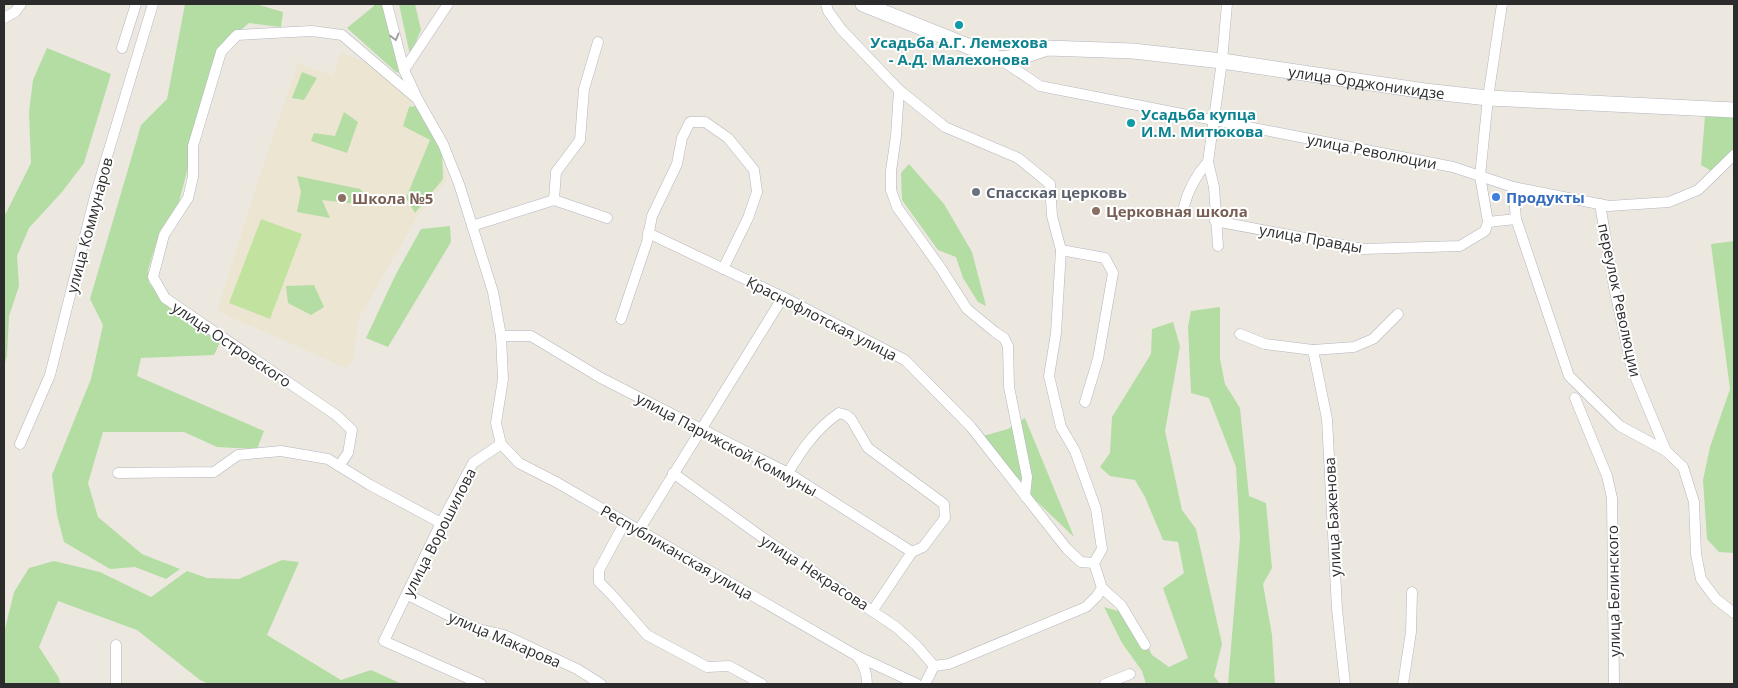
<svg xmlns="http://www.w3.org/2000/svg" width="1738" height="688" viewBox="0 0 1738 688" font-family="'Open Sans',sans-serif">
<style>
.education{fill:#ece5d2}
.green{fill:#b3dda3}
.pitch{fill:#c2e3a0}
.lines{fill:none;stroke-linecap:round;stroke-linejoin:round}
.street-casing{stroke:#b4b5be;stroke-width:11}
.secondary-casing{stroke:#b4b5be;stroke-width:16}
.street{stroke:#fff;stroke-width:10}
.secondary{stroke:#fff;stroke-width:15}
.oneway{stroke:#a0a0a0}
.culture-dot{fill:#0f9aa8;stroke:#fff;stroke-width:2}
.worship-dot{fill:#6b7280;stroke:#fff;stroke-width:2}
.shop-dot{fill:#3f7fe0;stroke:#fff;stroke-width:2}
.education-dot{fill:#8d6e63;stroke:#fff;stroke-width:2}
.labels{text-anchor:middle;dominant-baseline:central;stroke-width:4;stroke-linejoin:round;paint-order:stroke}
.culture-label{font-size:15px;font-weight:bold;fill:#0d838f;stroke:#fff}
.street-label{font-size:15px;fill:#2c2c2c;stroke:#fff}
.worship-label{font-size:15px;font-weight:bold;fill:#5b616d;stroke:#fff;text-anchor:start}
.shop-label{font-size:15px;font-weight:bold;fill:#366cbe;stroke:#fff;text-anchor:start}
.education-label{font-size:15px;font-weight:bold;fill:#785e54;stroke:#fff;text-anchor:start}
</style>
<rect width="100%" height="100%" fill="#ece8e0"/>
<path class="education" d="M 341,53 L 375,66 L 406,94 L 437,142 L 447,180 L 417,217 L 359,318 L 353,360 L 346,368 L 217,311 L 265,159 L 298,63 L 333,76 Z"/>
<g class="green">
<path d="M 185,4 L 256,4 L 283,12 L 281,27 L 249,23 L 219,49 L 179,202 L 160,231 L 148,270 L 149,283 L 169,306 L 221,340 L 214,355 L 141,358 L 137,376 L 264,431 L 257,449 L 217,447 L 184,432 L 103,432 L 88,483 L 98,517 L 142,554 L 180,569 L 166,579 L 135,567 L 110,569 L 64,542 L 57,515 L 52,475 L 91,379 L 103,325 L 90,299 L 141,125 L 167,99 Z"/>
<path d="M 373,4 L 385,4 L 400,73 L 396,72 L 347,28 L 374,6 Z"/>
<path d="M 399,4 L 415,4 L 421,30 L 410,55 Z"/>
<path d="M 47,48 L 111,74 L 84,163 L 62,192 L 29,228 L 17,256 L 19,286 L 9,316 L 7,356 L 4,366 L 4,214 L 6,213 L 31,163 L 29,112 L 33,80 Z"/>
<path d="M 302,72 L 317,78 L 304,100 L 292,98 Z"/>
<path d="M 417,106 L 442,150 L 443,179 L 415,213 L 406,198 L 430,140 L 403,126 L 409,107 Z"/>
<path d="M 344,112 L 358,122 L 347,153 L 311,141 L 314,133 L 335,136 Z"/>
<path d="M 1705,116 L 1734,117 L 1734,149 L 1713,172 L 1701,165 Z"/>
<path d="M 909,164 L 944,204 L 972,252 L 986,306 L 978,302 L 963,278 L 956,257 L 938,250 L 902,200 L 901,173 Z"/>
<path d="M 297,176 L 360,189 L 376,206 L 322,200 L 330,218 L 297,212 L 301,192 Z"/>
<path d="M 450,226 L 451,242 L 388,347 L 366,338 L 395,276 L 421,229 Z"/>
<path d="M 1734,241 L 1734,553 L 1719,552 L 1707,539 L 1703,480 L 1710,447 L 1730,389 L 1711,244 Z"/>
<path d="M 314,285 L 324,307 L 311,315 L 288,303 L 286,286 Z"/>
<path d="M 1220,307 L 1220,359 L 1225,384 L 1240,408 L 1249,496 L 1266,503 L 1272,568 L 1263,584 L 1272,635 L 1275,684 L 1228,684 L 1240,538 L 1236,467 L 1209,398 L 1191,393 L 1188,326 L 1191,311 Z"/>
<path d="M 1173,322 L 1180,346 L 1165,431 L 1182,510 L 1196,529 L 1222,644 L 1214,676 L 1220,684 L 1146,684 L 1142,671 L 1122,643 L 1104,607 L 1132,615 L 1152,655 L 1169,667 L 1188,658 L 1163,588 L 1184,573 L 1178,542 L 1163,540 L 1145,497 L 1135,480 L 1110,476 L 1100,467 L 1110,453 L 1112,417 L 1151,354 L 1152,329 Z"/>
<path d="M 1025,418 L 1074,537 L 1031,496 L 1031,477 L 1021,484 L 983,436 L 1008,429 Z"/>
<path d="M 282,560 L 299,562 L 267,635 L 341,680 L 371,670 L 402,684 L 209,684 L 200,680 L 137,630 L 58,601 L 39,647 L 59,678 L 60,684 L 4,684 L 4,633 L 14,592 L 29,568 L 54,561 L 100,572 L 151,597 L 187,571 L 207,578 L 239,579 Z"/>
</g>
<path class="pitch" d="M 261,219 L 302,234 L 270,319 L 229,303 Z"/>
<g class="lines">
<defs>
<g id="street">
<path d="M 387,4 L 404,70 L 418,100 L 443,144 L 459,184 L 493,292 L 501,336 L 503,379 L 496,423 L 501,444 L 519,463 L 556,482 L 857,656 L 917,684"/>
<path d="M 826,4 L 828,11 L 841,29 L 899,90 L 945,127 L 1018,158 L 1050,184 L 1052,216 L 1061,250 L 1056,333 L 1049,376 L 1061,427 L 1075,451 L 1096,509 L 1102,549 L 1094,563 L 1102,588 L 1097,596 L 1086,607 L 949,664 L 934,666"/>
<path d="M 4,18 L 15,12 L 21,4"/>
<path d="M 122,48 L 136,4"/>
<path d="M 1000,59 L 1040,86 L 1453,167 L 1513,187 L 1609,206 L 1669,202 L 1698,190 L 1734,155"/>
<path d="M 404,70 L 448,4"/>
<path d="M 899,90 L 896,136 L 891,171 L 891,190 L 897,207 L 940,267 L 967,309 L 995,332 L 1004,338 L 1008,346 L 1009,387 L 1027,477 L 1025,496"/>
<path d="M 1513,187 L 1516,219 L 1569,376 L 1620,426 L 1666,451 L 1683,467 L 1694,502 L 1696,554 L 1701,579 L 1716,599 L 1734,613"/>
<path d="M 554,200 L 556,172 L 580,140 L 584,89 L 598,42"/>
<path d="M 1600,204 L 1614,287 L 1632,369 L 1666,451"/>
<path d="M 1184,206 C 1189,188 1196,175 1208,162"/>
<path d="M 1215,221 L 1363,249 L 1460,246 L 1485,231 L 1488,222 L 1516,219"/>
<path d="M 1488,222 L 1480,176 L 1488,98 L 1502,4"/>
<path d="M 472,226 L 554,200 L 607,218"/>
<path d="M 648,233 L 783,297 L 905,360 L 971,427 L 1067,549 L 1081,562 L 1094,563"/>
<path d="M 1218,246 L 1214,187 L 1208,162 L 1222,61 L 1227,4"/>
<path d="M 1061,250 L 1105,258 L 1113,273 L 1098,359 L 1085,402"/>
<path d="M 621,319 L 647,242 L 652,216 L 677,164 L 682,138 L 690,122 L 705,122 L 728,138 L 754,170 L 757,192 L 748,218 L 723,269"/>
<path d="M 1240,334 L 1265,344 L 1313,350 L 1327,419 L 1337,609 L 1345,684"/>
<path d="M 501,336 L 531,336 L 601,378 L 788,473 L 912,552 L 873,610"/>
<path d="M 1313,350 L 1354,347 L 1373,339 L 1398,314"/>
<path d="M 1575,398 L 1607,476 L 1612,498 L 1614,684"/>
<path d="M 20,444 L 50,375 L 95,196 L 153,4"/>
<path d="M 339,466 L 348,453 L 352,430 L 336,415 L 165,298 L 153,277 L 164,235 L 188,198 L 193,177 L 193,146 L 221,52 L 237,35 L 312,31 L 342,35 L 415,97"/>
<path d="M 118,473 L 214,472 L 238,455 L 281,451 L 328,459 L 370,485 L 441,523"/>
<path d="M 673,473 L 766,540 L 896,627 L 916,645 L 934,666"/>
<path d="M 788,473 C 802,449 816,429 839,413 L 846,415 L 851,419 L 868,448 L 944,504 L 945,518 L 923,547 L 912,552"/>
<path d="M 625,522 L 599,570 L 599,582 L 612,595 L 647,635 L 707,667 L 729,666 L 762,684"/>
<path d="M 639,530 L 783,297"/>
<path d="M 1102,588 L 1121,605 L 1145,645"/>
<path d="M 408,595 L 474,628 L 504,635 L 577,669 L 601,684"/>
<path d="M 116,645 L 116,684"/>
<path d="M 857,656 C 864,664 867,674 867,684"/>
<path d="M 481,684 L 384,641 L 441,523 L 473,463 L 501,444"/>
<path d="M 925,684 L 934,666"/>
<path d="M 1105,684 L 1130,674"/>
<path d="M 1403,684 L 1411,632 L 1412,592"/>
</g>
<g id="secondary">
<path id="s1" d="M 863,4 L 1000,59 L 1024,56 L 1047,48 L 1133,51 L 1222,61 L 1425,91 L 1488,98 L 1734,110"/>
</g>
</defs>
<use href="#street" class="street-casing"/>
<use href="#secondary" class="secondary-casing"/>
<use href="#street" class="street"/>
<use href="#secondary" class="secondary"/>
</g>
<defs><path id="oneway-chevron" d="M-2-3.5L2.5 0L-2 3.5" fill="none" stroke-width="1.6" stroke-linecap="round" stroke-linejoin="round" transform="scale(1.25)"/></defs>
<use class="oneway" href="#oneway-chevron" transform="translate(395 37) rotate(75)"/>
<g class="culture-dot">
<circle cx="959" cy="25" r="5"/>
<circle cx="1131" cy="123" r="5"/>
</g>
<circle class="worship-dot" cx="976" cy="192" r="5"/>
<circle class="shop-dot" cx="1496" cy="197" r="5"/>
<g class="education-dot">
<circle cx="342" cy="198" r="5"/>
<circle cx="1096" cy="211" r="5"/>
</g>
<g class="labels">
<g class="culture-label">
<text x="959" y="42">Усадьба А.Г. Лемехова<tspan x="959" dy="17">- А.Д. Малехонова</tspan></text>
<text x="1141" y="114" text-anchor="start">Усадьба купца<tspan x="1141" dy="17">И.М. Митюкова</tspan></text>
</g>
<g class="street-label">
<text stroke="none"><textPath href="#s1" startOffset="518">улица Орджоникидзе</textPath></text>
<text transform="translate(1372 151) rotate(11)">улица Революции</text>
<text transform="translate(89 225) rotate(-75)">улица Коммунаров</text>
<text transform="translate(1311 238) rotate(10)">улица Правды</text>
<text transform="translate(1620 300) rotate(78)">переулок Революции</text>
<text transform="translate(822 318) rotate(27)">Краснофлотская улица</text>
<text transform="translate(232 344) rotate(34)">улица Островского</text>
<text transform="translate(727 444) rotate(28)">улица Парижской Коммуны</text>
<text transform="translate(1332 517) rotate(-93)">улица Баженова</text>
<text transform="translate(439 532) rotate(-63)">улица Ворошилова</text>
<text transform="translate(677 552) rotate(30)">Республиканская улица</text>
<text transform="translate(815 572) rotate(33)">улица Некрасова</text>
<text transform="translate(1613 591) rotate(-91)">улица Белинского</text>
<text transform="translate(505 639) rotate(23)">улица Макарова</text>
</g>
<g class="worship-label">
<text x="986" y="192">Спасская церковь</text>
</g>
<g class="shop-label">
<text x="1506" y="197">Продукты</text>
</g>
<g class="education-label">
<text x="352" y="198">Школа №5</text>
<text x="1106" y="211">Церковная школа</text>
</g>
</g>
<rect width="1738" height="688" fill="none" stroke="#2c2c2c" stroke-width="10"/>
</svg>
